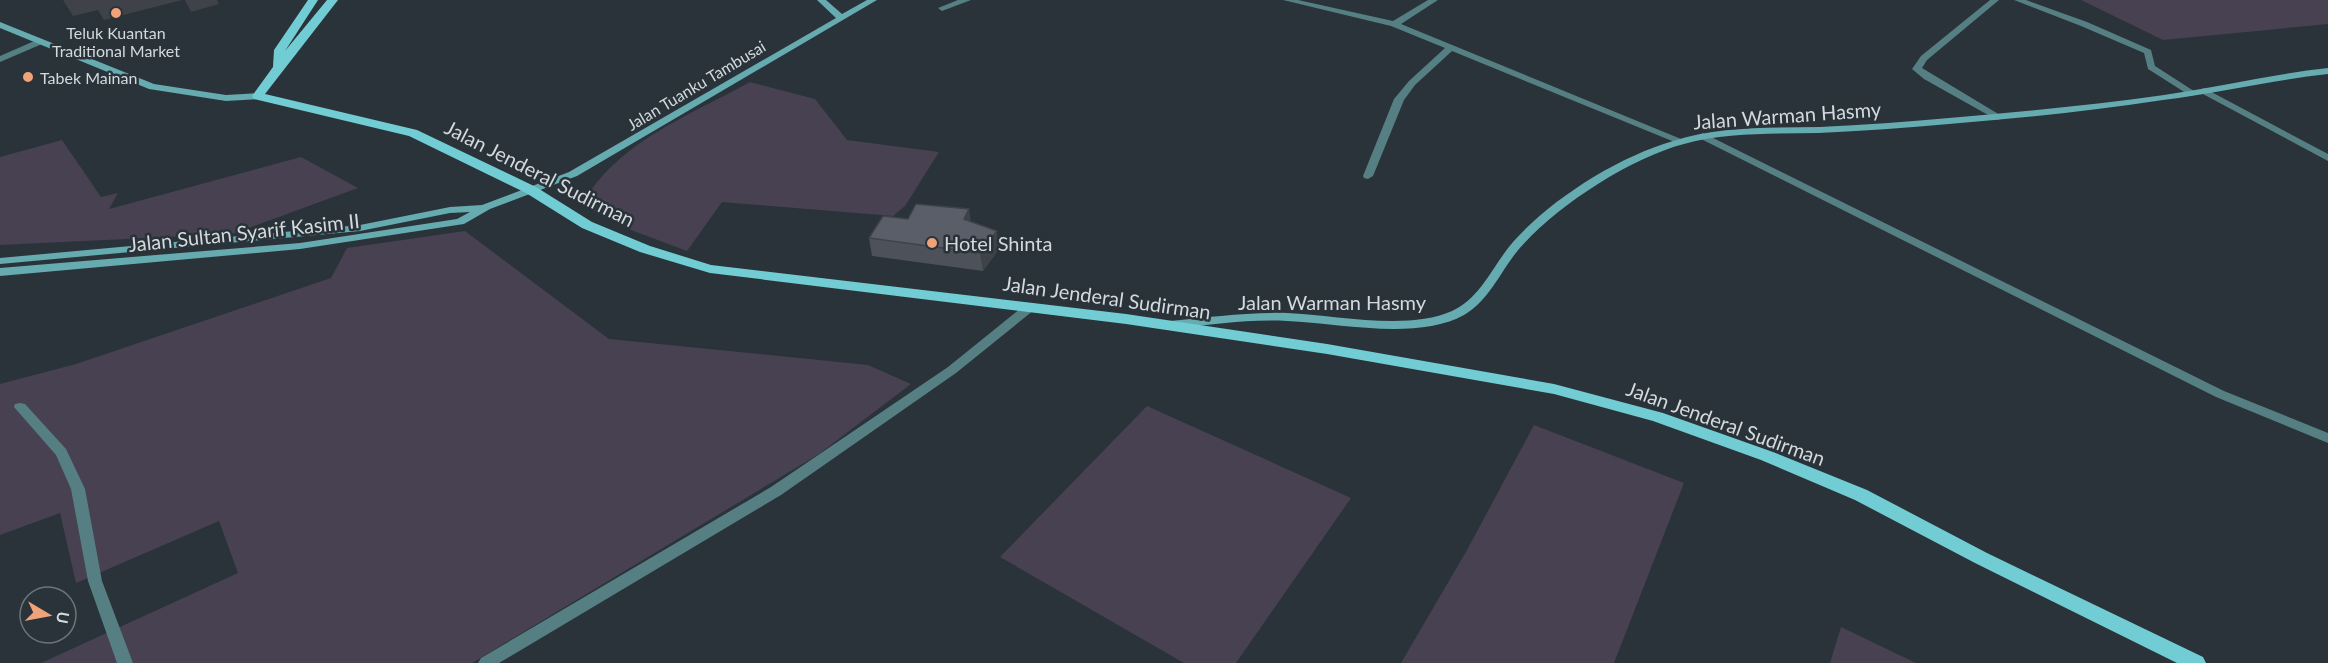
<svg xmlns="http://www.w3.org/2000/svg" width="2328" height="663" viewBox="0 0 2328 663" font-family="Lato,sans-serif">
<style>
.green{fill:#484151}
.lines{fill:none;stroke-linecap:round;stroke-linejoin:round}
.street{fill:#557f82;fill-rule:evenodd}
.secondary{fill:#65abb0;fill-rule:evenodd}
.primary{fill:#71cdd3;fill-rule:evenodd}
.wall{fill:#4d5159}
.shaded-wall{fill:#3f4249}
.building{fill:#5a5e68;stroke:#3f4249;stroke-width:1.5}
.poi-dot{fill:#f0a279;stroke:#293339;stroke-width:2}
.labels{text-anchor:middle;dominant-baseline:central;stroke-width:5;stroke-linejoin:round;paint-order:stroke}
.far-poi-label{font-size:16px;fill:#d3d9dd;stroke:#293339}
.far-street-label{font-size:16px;fill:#d3d9dd;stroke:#293339}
.street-label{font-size:20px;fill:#d3d9dd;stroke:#293339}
.poi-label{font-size:20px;fill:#d3d9dd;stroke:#293339;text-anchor:start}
</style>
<rect width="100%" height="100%" fill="#293339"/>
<g class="green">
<path d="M 2081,0 L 2328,0 L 2328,24 L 2163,40 Z"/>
<path d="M 750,82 L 815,99 L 847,140 L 939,152 L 905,206 L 893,216 L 722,202 L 687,251 L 631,230 L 582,205 C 615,143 692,114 750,82 Z"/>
<path d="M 62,140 L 101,197 L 118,193 L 109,209 L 301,157 L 358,188 L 232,234 L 0,245 L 0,157 Z"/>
<path d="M 465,231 L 609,339 L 868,365 L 911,384 L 819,454 L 472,663 L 41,663 L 238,573 L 219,521 L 76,583 L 60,513 L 0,535 L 0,384 L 76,364 L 331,278 L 347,248 Z"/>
<path d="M 1147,406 L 1351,498 L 1236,663 L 1184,663 L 1000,557 Z"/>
<path d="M 1534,425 L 1684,483 L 1614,663 L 1401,663 L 1467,550 Z"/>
<path d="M 1841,627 L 1916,663 L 1830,663 Z"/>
</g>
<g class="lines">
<g class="street">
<path d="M 958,0 L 971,0 L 942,11 L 938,8 Z"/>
<path d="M 1283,0 L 1298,0 L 1393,21 L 1428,0 L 1438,0 L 1401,24 L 1686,141 L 1685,143 L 1677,143 L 1452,51 L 1415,85 L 1404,100 L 1373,176 L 1368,179 L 1364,178 L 1363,176 L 1394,99 L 1409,81 L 1445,48 L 1391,26 Z"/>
<path d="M 1990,0 L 1999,0 L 1927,60 L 1922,68 L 2000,115 L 2000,119 L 1997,120 L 1924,79 L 1912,69 L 1921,56 Z"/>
<path d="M 2014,0 L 2026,0 L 2087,22 L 2151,50 L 2155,66 L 2197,93 L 2192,96 L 2189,95 L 2148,69 L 2144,53 L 2081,26 Z"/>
<path d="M 39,39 L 43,42 L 42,44 L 0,62 L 0,56 Z"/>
<path d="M 2204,88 L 2328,154 L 2328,161 L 2201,93 L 2199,91 Z"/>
<path d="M 1703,133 L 2224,391 L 2328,433 L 2328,443 L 2216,397 L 1699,138 L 1698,136 Z"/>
<path d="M 1030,303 L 1036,307 L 1034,310 L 956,373 L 781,495 L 499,663 L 478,663 L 481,658 L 771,487 L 948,367 L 1026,304 Z"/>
<path d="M 20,403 L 25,404 L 66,449 L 85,489 L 102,581 L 133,663 L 117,663 L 88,581 L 71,489 L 56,455 L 14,407 L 15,404 Z"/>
</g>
<g class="secondary">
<path d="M 817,0 L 826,0 L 842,14 L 867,0 L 877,0 L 577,176 L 490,209 L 464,224 L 300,249 L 0,276 L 0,268 L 300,243 L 457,219 L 470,212 L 450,213 L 360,231 L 0,264 L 0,258 L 360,225 L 450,207 L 482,205 L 569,172 L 836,18 Z"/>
<path d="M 0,22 L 154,84 L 226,95 L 258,93 L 263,96 L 258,99 L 226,101 L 149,89 L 0,28 Z"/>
<path d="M 2328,68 L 2328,74 C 2273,80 2218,93 2163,100 C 2092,111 2020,118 1949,124 C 1906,128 1862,131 1819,133 C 1775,134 1727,132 1684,144 C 1630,158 1555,207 1519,249 C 1501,270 1490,300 1464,315 C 1417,341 1339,323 1287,321 C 1248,319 1209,325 1170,329 L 1164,325 L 1170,321 C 1209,317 1248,312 1287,313 C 1335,315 1408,331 1452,311 C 1481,298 1493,265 1513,242 C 1551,199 1618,157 1673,141 C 1720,126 1771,128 1820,127 C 1863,125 1906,122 1949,118 C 2021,112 2092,105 2164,95 C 2219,87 2273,74 2328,68 Z"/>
</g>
<path class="primary" d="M 308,0 L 318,0 L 285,51 L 327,0 L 338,0 L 265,94 L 417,130 L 536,187 L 592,222 L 650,246 L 711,265 L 1126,314 L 1327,344 L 1554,384 L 1663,413 L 1773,452 L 1867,490 L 1987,553 L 2203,657 L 2206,663 L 2177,663 L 1975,563 L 1855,500 L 1761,460 L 1653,421 L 1554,394 L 1327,354 L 1126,324 L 710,273 L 640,252 L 582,228 L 526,193 L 409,136 L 254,99 L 252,96 L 273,67 L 274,50 Z"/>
</g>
<path class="wall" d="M 971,222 L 999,249 L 983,271 L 872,256 L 869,238 Z"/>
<g class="shaded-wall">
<path d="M 63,0 L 182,0 L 104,20 L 98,10 L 73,16 Z"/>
<path d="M 185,0 L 217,0 L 219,4 L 191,12 Z"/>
<path d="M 969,209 L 972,227 L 964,219 Z"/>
<path d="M 997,231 L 999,249 L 983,271 L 980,253 Z"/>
</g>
<path class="building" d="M 916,204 L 969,209 L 964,219 L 997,231 L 980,253 L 869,238 L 883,216 L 908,219 Z"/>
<g class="poi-dot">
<circle cx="116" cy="13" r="6"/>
<circle cx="28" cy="77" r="6"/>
<circle cx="932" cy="243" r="6"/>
</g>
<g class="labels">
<g class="far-poi-label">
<text x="116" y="32">Teluk Kuantan<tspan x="116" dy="18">Traditional Market</tspan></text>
<text x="40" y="77" text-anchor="start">Tabek Mainan</text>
</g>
<g class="far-street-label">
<text transform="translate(696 85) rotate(-31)">Jalan Tuanku Tambusai</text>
</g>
<g class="street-label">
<text transform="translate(1787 115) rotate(-4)">Jalan Warman Hasmy</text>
<text transform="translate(540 173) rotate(27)">Jalan Jenderal Sudirman</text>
<text transform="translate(244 232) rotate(-6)">Jalan Sultan Syarif Kasim II</text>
<text transform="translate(1107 297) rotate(8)">Jalan Jenderal Sudirman</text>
<text x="1332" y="302">Jalan Warman Hasmy</text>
<text transform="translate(1726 423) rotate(20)">Jalan Jenderal Sudirman</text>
</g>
<g class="poi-label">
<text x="944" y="243">Hotel Shinta</text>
</g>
</g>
<g transform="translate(48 615) rotate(100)"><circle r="28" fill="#293339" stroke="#6d757b" stroke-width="1.5"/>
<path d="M0-4.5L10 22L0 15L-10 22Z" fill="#f0a279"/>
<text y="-9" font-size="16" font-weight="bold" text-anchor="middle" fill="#d3d9dd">U</text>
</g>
</svg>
